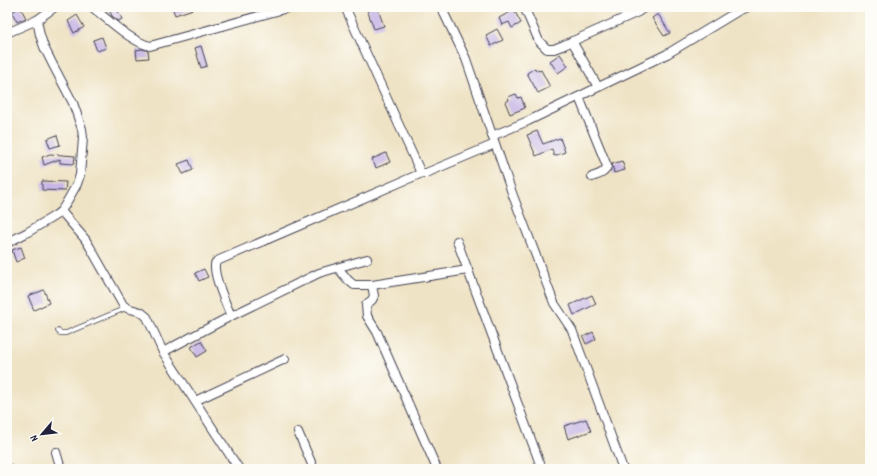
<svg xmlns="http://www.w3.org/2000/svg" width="877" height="476" viewBox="0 0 877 476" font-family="Dekko,sans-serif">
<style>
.building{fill:#c8b7e6}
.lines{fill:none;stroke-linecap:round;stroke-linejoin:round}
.service-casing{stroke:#413f50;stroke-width:5.5}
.minor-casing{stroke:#413f50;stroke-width:10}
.service{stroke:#fff;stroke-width:4}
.minor{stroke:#fff;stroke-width:8}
</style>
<rect width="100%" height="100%" fill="#fdfcf7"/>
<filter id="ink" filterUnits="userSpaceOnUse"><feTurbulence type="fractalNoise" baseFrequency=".025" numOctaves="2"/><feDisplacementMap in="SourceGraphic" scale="8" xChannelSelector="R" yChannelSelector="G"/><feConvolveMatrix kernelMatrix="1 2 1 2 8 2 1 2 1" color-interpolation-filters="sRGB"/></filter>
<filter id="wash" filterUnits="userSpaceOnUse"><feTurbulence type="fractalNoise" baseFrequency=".012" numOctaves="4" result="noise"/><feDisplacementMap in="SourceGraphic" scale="16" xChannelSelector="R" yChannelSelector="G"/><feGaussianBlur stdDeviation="0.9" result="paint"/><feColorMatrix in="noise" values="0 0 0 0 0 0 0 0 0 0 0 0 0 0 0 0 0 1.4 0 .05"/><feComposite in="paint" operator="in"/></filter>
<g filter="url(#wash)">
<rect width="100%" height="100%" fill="#efe3c5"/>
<g id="blocks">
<g class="building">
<path d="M 20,7 L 26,18 L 17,22 L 12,12 Z"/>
<path d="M 108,7 L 116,7 L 122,19 L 118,21 L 116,19 L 112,16 Z"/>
<path d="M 172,7 L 196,7 L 196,8 L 175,15 Z"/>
<path d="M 366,7 L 377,7 L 384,26 L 374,29 Z"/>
<path d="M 514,10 L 521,23 L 512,28 L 509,22 L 502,25 L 499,18 Z"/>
<path d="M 658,14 L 670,33 L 664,36 L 652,18 Z"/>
<path d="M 77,15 L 84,27 L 74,33 L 68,21 Z"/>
<path d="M 497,29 L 503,40 L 491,46 L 486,35 Z"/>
<path d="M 102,37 L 106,48 L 97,51 L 93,40 Z"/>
<path d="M 201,46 L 207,66 L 201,68 L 195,48 Z"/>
<path d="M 143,49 L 148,51 L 149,58 L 137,59 L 136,50 Z"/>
<path d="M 560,54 L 568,66 L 558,73 L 550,61 Z"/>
<path d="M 535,68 L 536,71 L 538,70 L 539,71 L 541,70 L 550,87 L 538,93 L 527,73 Z"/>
<path d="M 516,94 L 518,98 L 521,97 L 525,108 L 510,114 L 505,102 L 509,100 L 508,97 Z"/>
<path d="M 537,131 L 543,144 L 560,138 L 565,152 L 554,156 L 552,149 L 536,156 L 527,135 Z"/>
<path d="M 57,135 L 60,145 L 50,148 L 47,139 Z"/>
<path d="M 386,153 L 390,162 L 376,168 L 372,159 Z"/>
<path d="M 50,154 L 75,156 L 74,164 L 60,163 L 60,159 L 44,165 L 42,157 Z"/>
<path d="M 189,160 L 193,170 L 183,174 L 178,164 Z"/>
<path d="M 622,161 L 625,170 L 614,173 L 612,164 Z"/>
<path d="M 42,181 L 66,182 L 65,191 L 42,190 Z"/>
<path d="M 21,247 L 25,258 L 16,262 L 12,250 Z"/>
<path d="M 204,269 L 208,277 L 199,281 L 195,273 Z"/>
<path d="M 44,290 L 49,303 L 34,310 L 28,296 Z"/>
<path d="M 592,295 L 596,304 L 574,315 L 570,305 Z"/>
<path d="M 593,332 L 596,339 L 586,344 L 583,337 Z"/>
<path d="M 201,341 L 207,351 L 197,357 L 191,347 Z"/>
<path d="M 586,419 L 591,431 L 568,439 L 564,426 Z"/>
</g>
</g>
</g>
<g filter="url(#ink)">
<use href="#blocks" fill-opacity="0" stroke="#413f50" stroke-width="1"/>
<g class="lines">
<defs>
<path id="service" d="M 58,331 L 60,333 L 66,333 L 126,308"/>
<g id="minor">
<path d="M 92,7 C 109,20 130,41 150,46 L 291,7"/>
<path d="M 345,7 L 420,171 L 422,173 L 426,173 L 495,144"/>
<path d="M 441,7 L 466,59 L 512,193 L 554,303 L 572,330 L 623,469"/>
<path d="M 524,7 L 539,41 L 547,49 L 554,49 L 564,45 L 638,12 L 645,7"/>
<path d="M 7,33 L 37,20 L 55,7"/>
<path d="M 572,41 L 598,87"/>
<path d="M 579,97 L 607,166 C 606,173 597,175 592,177"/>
<path d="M 492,136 L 528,121 L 667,54 L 738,11 L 747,7"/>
<path d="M 61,211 L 85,239 L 90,247 L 123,305 L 127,308 L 141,312 L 147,317 L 163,352 L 239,469"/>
<path d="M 457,241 L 542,469"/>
<path d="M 7,243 L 28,232 L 56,215 L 61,211 L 65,205 L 77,184 L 80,175 L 83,138 L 82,129 L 73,103 L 53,65 L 44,47 L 40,35 L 37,20"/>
<path d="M 338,268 L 348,280 L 354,285 L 372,285 L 374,296 L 372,300 L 368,303 L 366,305 L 367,316 L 377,332 L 437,469"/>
<path d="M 372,285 L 468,270"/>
<path d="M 231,316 C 226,304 214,278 215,266 C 215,263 215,263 217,261 L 422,173"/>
<path d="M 163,352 L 231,316 L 319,273 L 367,259"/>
<path d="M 195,401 L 285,359"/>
<path d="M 298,432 L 314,469"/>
<path d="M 56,452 L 61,469"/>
<path d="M 7,468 L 9,469"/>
</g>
</defs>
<use href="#service" class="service-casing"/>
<use href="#minor" class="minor-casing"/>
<use href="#service" class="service"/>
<use href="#minor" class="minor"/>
</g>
</g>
<rect width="877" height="476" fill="none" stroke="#fdfcf7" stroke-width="24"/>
<g transform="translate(42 434) rotate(242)" stroke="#fdfcf7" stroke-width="3" paint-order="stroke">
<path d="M0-3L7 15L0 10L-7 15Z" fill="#22223b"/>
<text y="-6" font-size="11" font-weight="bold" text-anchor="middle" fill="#22223b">N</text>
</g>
</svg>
